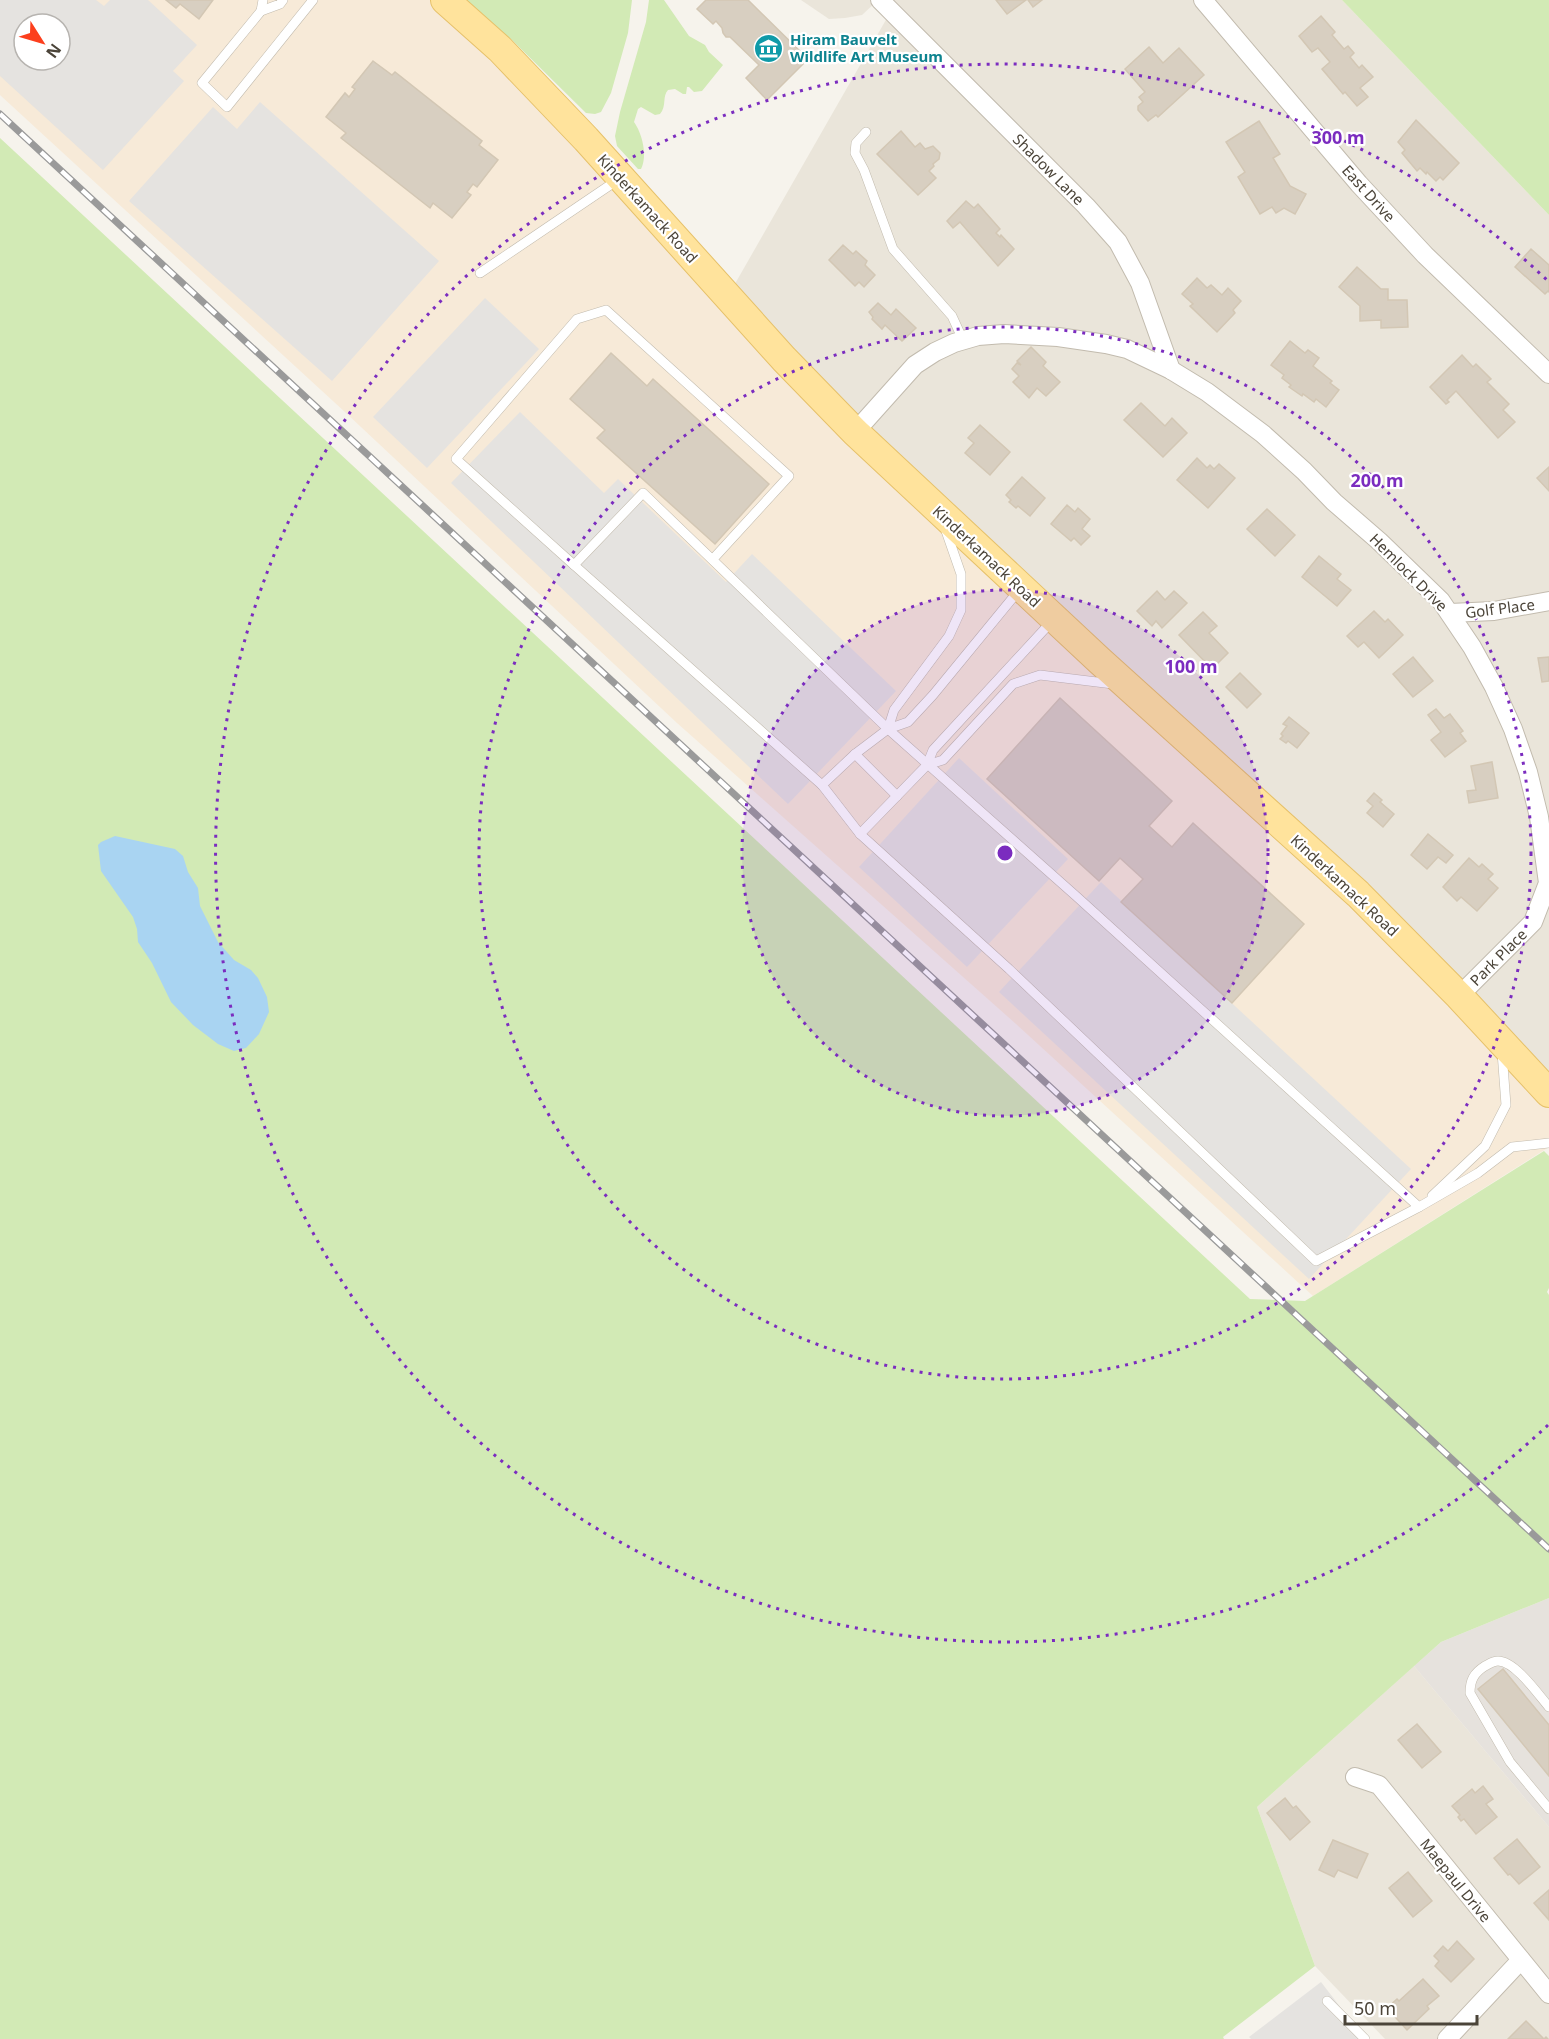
<svg xmlns="http://www.w3.org/2000/svg" width="1549" height="2039" viewBox="0 0 1549 2039" font-family="'Noto Sans',sans-serif">
<style>
.residential{fill:#eae5da}
.commercial{fill:#f7ead8;fill-rule:evenodd}
.industrial{fill:#e6e2dd}
.green{fill:#d2eab5}
.parking{fill:#e5e3e0;fill-rule:evenodd}
.water{fill:#a9d4f2}
.building{fill:#d8cfc1;stroke:#d3c7b4;stroke-width:1.5}
.lines{fill:none;stroke-linecap:round;stroke-linejoin:round}
.service-casing{stroke:#c2bbae;stroke-width:10}
.minor-casing{stroke:#c2bbae;stroke-width:20}
.primary-casing{stroke:#e6c16a;stroke-width:30}
.service{stroke:#fff;stroke-width:9}
.minor{stroke:#fff;stroke-width:18}
.primary{stroke:#ffe39c;stroke-width:28}
.rail-casing{stroke:#9a9a9a;stroke-width:7}
.rail{stroke:#fff;stroke-width:4.5;stroke-dasharray:14;stroke-linecap:butt}
.ring{fill:none;stroke:#7b2cbf;stroke-width:3;stroke-dasharray:3 6}
.labels{text-anchor:middle;dominant-baseline:central;stroke-width:4.5;stroke-linejoin:round;paint-order:stroke}
.culture-label{font-size:15px;font-weight:bold;fill:#0d838f;stroke:#fff;text-anchor:start}
.street-label{font-size:15px;fill:#4b4439;stroke:#fff}
.centre{fill:#7b2cbf;stroke:#fff;stroke-width:3}
.ring-label{font-size:18px;text-anchor:middle;font-weight:bold;fill:#7b2cbf;stroke:#fff;stroke-width:4.5;stroke-linejoin:round;paint-order:stroke}
</style>
<rect width="100%" height="100%" fill="#f6f3ec"/>
<g class="residential">
<path d="M 801,0 L 878,0 L 862,15 L 845,18 L 829,19 Z"/>
<path d="M 880,0 L 1342,0 L 1549,215 L 1549,1093 L 728,296 L 891,11 Z"/>
<path d="M 1414,1666 L 1549,1827 L 1549,2039 L 1385,2039 L 1315,1966 L 1257,1807 Z"/>
</g>
<path class="commercial" d="M 0,0 L 445,0 L 784,359 L 1549,1093 L 1549,1147 L 1313,1296 L 1016,1024 L 677,723 L 346,413 L 0,95 ZM 24,24 L 60,24 L 60,60 L 24,60 Z"/>
<path class="industrial" d="M 1549,1598 L 1549,1827 L 1414,1666 L 1441,1642 Z"/>
<g class="green">
<path d="M 465,0 L 632,0 L 628,33 L 611,93 L 601,112 L 595,114 L 586,113 L 512,40 Z"/>
<path d="M 649,0 L 664,0 L 689,36 L 705,45 L 709,52 L 723,65 L 702,91 L 694,92 L 689,87 L 687,87 L 686,94 L 683,94 L 675,89 L 668,90 C 662,96 667,106 660,114 L 655,115 L 641,107 L 638,109 L 634,122 C 642,133 648,156 641,169 L 638,169 L 617,146 L 615,136 L 620,112 L 646,22 Z"/>
<path d="M 1342,0 L 1549,0 L 1549,215 Z"/>
<path d="M 0,138 L 1250,1299 L 1305,1301 L 1544,1151 L 1549,1156 L 1549,1288 L 1547,1292 L 1549,1295 L 1549,1598 L 1441,1642 L 1257,1807 L 1315,1966 L 1223,2037 L 1224,2039 L 0,2039 Z"/>
</g>
<g class="parking">
<path d="M 0,0 L 96,0 L 104,6 L 110,0 L 148,0 L 197,45 L 173,71 L 184,81 L 103,170 L 0,76 ZM 24,24 L 60,24 L 60,60 L 24,60 Z"/>
<path d="M 260,102 L 439,261 L 332,381 L 129,201 L 213,107 L 237,129 Z"/>
<path d="M 485,298 L 539,349 L 427,468 L 373,417 Z"/>
<path d="M 520,412 L 604,493 L 618,479 L 726,582 L 752,554 L 896,691 L 788,804 L 451,483 Z"/>
<path d="M 959,758 L 1068,859 L 967,967 L 859,867 Z"/>
<path d="M 1101,882 L 1411,1169 L 1309,1279 L 999,992 Z"/>
<path d="M 1321,1982 L 1365,2039 L 1251,2039 L 1249,2037 Z"/>
</g>
<path class="water" d="M 115,836 L 175,849 L 183,856 L 188,872 L 198,888 L 200,906 L 218,942 L 234,960 L 251,970 L 258,978 L 267,997 L 269,1012 L 259,1034 L 246,1048 L 234,1051 L 218,1044 L 193,1025 L 171,1002 L 152,963 L 138,942 L 137,929 L 133,917 L 101,871 L 98,845 L 101,842 Z"/>
<g class="building">
<path d="M 166,0 L 213,0 L 199,19 L 180,4 L 176,8 Z"/>
<path d="M 706,0 L 748,0 L 808,59 L 767,100 L 746,78 L 759,65 L 730,37 L 726,37 L 723,33 L 722,28 L 716,21 L 713,24 L 697,9 Z"/>
<path d="M 996,0 L 1026,0 L 1007,14 Z"/>
<path d="M 1028,0 L 1042,0 L 1033,7 Z"/>
<path d="M 1321,16 L 1335,32 L 1332,35 L 1344,49 L 1348,46 L 1354,53 L 1350,57 L 1359,68 L 1362,65 L 1373,77 L 1360,88 L 1368,97 L 1357,106 L 1345,92 L 1343,94 L 1322,69 L 1330,62 L 1318,48 L 1312,52 L 1299,36 Z"/>
<path d="M 1149,47 L 1163,63 L 1179,48 L 1204,75 L 1158,117 L 1156,115 L 1148,121 L 1138,110 L 1138,106 L 1143,102 L 1139,97 L 1145,92 L 1125,69 Z"/>
<path d="M 373,61 L 392,75 L 395,72 L 482,141 L 479,145 L 498,160 L 477,187 L 473,184 L 467,192 L 471,195 L 452,218 L 433,203 L 430,208 L 341,138 L 346,133 L 326,117 L 345,93 L 349,97 L 355,89 L 352,87 Z"/>
<path d="M 1416,120 L 1459,163 L 1443,180 L 1440,177 L 1436,181 L 1427,172 L 1426,174 L 1420,168 L 1417,171 L 1402,153 L 1405,150 L 1398,142 Z"/>
<path d="M 1259,121 L 1280,154 L 1273,158 L 1290,186 L 1306,194 L 1295,214 L 1284,208 L 1276,213 L 1272,207 L 1260,214 L 1238,177 L 1245,172 L 1226,142 Z"/>
<path d="M 901,131 L 915,147 L 920,143 L 925,149 L 933,146 L 940,153 L 939,159 L 933,164 L 934,166 L 929,171 L 936,178 L 918,195 L 877,154 Z"/>
<path d="M 966,201 L 974,208 L 978,204 L 1000,229 L 996,233 L 1000,237 L 1001,235 L 1014,249 L 998,266 L 960,222 L 953,228 L 947,221 Z"/>
<path d="M 843,245 L 853,254 L 856,251 L 867,261 L 865,265 L 875,275 L 864,287 L 859,282 L 855,286 L 829,260 Z"/>
<path d="M 1531,249 L 1549,265 L 1549,292 L 1548,291 L 1545,294 L 1515,267 Z"/>
<path d="M 1357,267 L 1381,289 L 1388,289 L 1388,300 L 1407,300 L 1408,327 L 1381,328 L 1381,320 L 1360,321 L 1360,306 L 1339,287 Z"/>
<path d="M 1197,278 L 1207,288 L 1211,285 L 1222,295 L 1228,288 L 1241,301 L 1233,310 L 1235,313 L 1217,332 L 1190,306 L 1193,304 L 1182,294 Z"/>
<path d="M 878,303 L 891,315 L 896,309 L 916,328 L 902,341 L 885,325 L 882,329 L 872,319 L 873,317 L 869,312 Z"/>
<path d="M 1290,341 L 1305,353 L 1308,350 L 1319,358 L 1313,366 L 1332,381 L 1330,383 L 1339,390 L 1326,407 L 1316,399 L 1314,402 L 1303,394 L 1302,396 L 1289,387 L 1291,385 L 1282,378 L 1284,375 L 1271,365 Z"/>
<path d="M 1031,347 L 1046,362 L 1043,366 L 1060,382 L 1046,396 L 1037,388 L 1029,398 L 1013,382 L 1019,376 L 1012,369 L 1017,363 L 1021,365 L 1017,361 Z"/>
<path d="M 611,353 L 647,386 L 653,379 L 769,484 L 715,544 L 597,438 L 605,430 L 570,399 Z"/>
<path d="M 1462,355 L 1473,367 L 1476,364 L 1491,379 L 1487,382 L 1509,404 L 1503,410 L 1515,422 L 1498,438 L 1456,391 L 1447,400 L 1449,402 L 1446,404 L 1430,387 Z"/>
<path d="M 1141,403 L 1165,426 L 1172,418 L 1187,433 L 1163,457 L 1124,420 Z"/>
<path d="M 980,425 L 1010,452 L 990,475 L 965,453 L 974,443 L 968,438 Z"/>
<path d="M 1197,458 L 1207,468 L 1210,465 L 1214,469 L 1219,464 L 1235,478 L 1208,508 L 1177,480 Z"/>
<path d="M 1549,467 L 1549,491 L 1537,478 Z"/>
<path d="M 1022,477 L 1045,498 L 1030,516 L 1018,506 L 1016,508 L 1009,502 L 1011,500 L 1006,495 Z"/>
<path d="M 1067,505 L 1075,512 L 1078,508 L 1090,519 L 1082,529 L 1090,536 L 1081,545 L 1074,538 L 1071,541 L 1051,524 Z"/>
<path d="M 1267,509 L 1295,535 L 1275,556 L 1247,529 Z"/>
<path d="M 1319,556 L 1341,574 L 1337,579 L 1351,590 L 1337,606 L 1302,577 Z"/>
<path d="M 1157,591 L 1165,600 L 1174,591 L 1187,603 L 1162,628 L 1156,621 L 1152,626 L 1137,611 Z"/>
<path d="M 1374,611 L 1385,622 L 1388,619 L 1403,635 L 1379,658 L 1364,642 L 1358,647 L 1347,636 Z"/>
<path d="M 1203,612 L 1217,626 L 1209,633 L 1228,653 L 1212,669 L 1179,635 Z"/>
<path d="M 1413,657 L 1433,681 L 1413,697 L 1393,674 Z"/>
<path d="M 1549,657 L 1549,681 L 1542,682 L 1538,658 Z"/>
<path d="M 1240,673 L 1261,694 L 1247,708 L 1226,687 Z"/>
<path d="M 1060,698 L 1172,801 L 1149,826 L 1172,847 L 1193,823 L 1304,924 L 1232,1003 L 1121,902 L 1143,879 L 1120,858 L 1099,881 L 987,779 Z"/>
<path d="M 1436,709 L 1444,718 L 1450,714 L 1463,731 L 1460,733 L 1466,741 L 1445,757 L 1431,740 L 1441,732 L 1428,715 Z"/>
<path d="M 1289,717 L 1309,733 L 1297,748 L 1288,741 L 1286,743 L 1280,739 L 1283,736 L 1281,734 L 1287,726 L 1283,724 Z"/>
<path d="M 1492,762 L 1498,798 L 1469,803 L 1467,791 L 1476,790 L 1471,766 Z"/>
<path d="M 1374,793 L 1382,800 L 1380,802 L 1394,814 L 1383,827 L 1367,813 L 1373,806 L 1367,801 Z"/>
<path d="M 1428,834 L 1453,855 L 1446,863 L 1438,857 L 1427,869 L 1411,855 Z"/>
<path d="M 1469,858 L 1479,867 L 1482,864 L 1493,874 L 1488,879 L 1498,888 L 1477,911 L 1461,897 L 1457,901 L 1443,887 Z"/>
<path d="M 1503,1669 L 1549,1725 L 1549,1776 L 1478,1689 Z"/>
<path d="M 1417,1724 L 1441,1752 L 1422,1768 L 1398,1740 Z"/>
<path d="M 1483,1786 L 1493,1799 L 1486,1804 L 1497,1817 L 1476,1834 L 1464,1819 L 1461,1821 L 1458,1817 L 1460,1815 L 1452,1806 L 1472,1789 L 1475,1793 Z"/>
<path d="M 1285,1798 L 1293,1808 L 1296,1806 L 1310,1822 L 1290,1840 L 1267,1813 Z"/>
<path d="M 1517,1839 L 1540,1867 L 1519,1884 L 1510,1874 L 1508,1875 L 1494,1858 Z"/>
<path d="M 1333,1840 L 1368,1854 L 1357,1878 L 1338,1870 L 1334,1877 L 1319,1870 Z"/>
<path d="M 1408,1872 L 1432,1901 L 1413,1917 L 1389,1888 Z"/>
<path d="M 1549,1890 L 1549,1920 L 1534,1903 Z"/>
<path d="M 1457,1941 L 1474,1959 L 1451,1982 L 1435,1966 L 1439,1961 L 1434,1956 L 1443,1946 L 1448,1951 Z"/>
<path d="M 1423,1979 L 1439,1996 L 1427,2006 L 1429,2009 L 1407,2030 L 1387,2008 L 1397,1999 L 1399,2001 Z"/>
<path d="M 1526,2021 L 1544,2039 L 1546,2037 L 1548,2039 L 1508,2039 Z"/>
</g>
<g class="lines">
<defs>
<g id="service">
<path d="M 263,0 L 261,11 L 202,83 L 227,107 L 313,0"/>
<path d="M 261,11 L 280,4 L 283,0"/>
<path d="M 866,132 L 856,143 L 855,153 L 864,170 L 893,249 L 952,316 L 963,340"/>
<path d="M 480,273 L 619,179"/>
<path d="M 713,559 L 789,476 L 606,310 L 577,319 L 456,459 L 574,565 L 643,493 L 888,729 L 1076,896 L 1419,1207"/>
<path d="M 574,565 L 822,785 L 855,754 L 888,729 L 908,722 L 933,695 L 1020,589"/>
<path d="M 1053,620 L 933,750 L 927,765 L 860,834 L 1009,969 L 1316,1261 L 1419,1207 L 1478,1173 L 1512,1147 L 1549,1143"/>
<path d="M 888,729 L 894,710 L 949,636 L 961,610 L 961,574 L 945,528"/>
<path d="M 855,754 L 897,796"/>
<path d="M 927,765 L 943,760 L 1013,684 L 1040,675 L 1113,684"/>
<path d="M 822,785 L 860,834"/>
<path d="M 1432,1196 L 1485,1146 L 1506,1105 L 1502,1052"/>
<path d="M 1549,1707 C 1538,1694 1515,1661 1498,1661 C 1493,1661 1489,1664 1485,1666 C 1474,1673 1470,1680 1470,1693 L 1510,1762 L 1549,1809"/>
<path d="M 1327,2001 L 1365,2039"/>
</g>
<g id="minor">
<path d="M 880,0 L 1086,206 L 1118,242 L 1140,283 L 1171,370"/>
<path d="M 1203,0 L 1359,184 L 1425,255 L 1549,374"/>
<path d="M 855,432 L 915,365 L 935,352 L 954,343 L 978,336 L 1004,334 L 1058,337 L 1106,344 L 1127,349 L 1171,370 L 1207,392 L 1263,434 L 1304,471 L 1334,502 L 1379,541 L 1441,601 L 1472,647 L 1494,687 L 1513,729 L 1528,772 L 1539,817 L 1548,883 L 1533,922 L 1459,996"/>
<path d="M 1450,613 L 1494,611 L 1549,601"/>
<path d="M 1355,1777 L 1379,1785 L 1549,1994"/>
<path d="M 1447,2039 L 1521,1960"/>
</g>
<path id="primary" d="M 445,0 L 500,49 L 586,139 L 784,359 L 855,432 L 1100,661 L 1358,894 L 1459,996 L 1549,1093"/>
</defs>
<use href="#service" class="service-casing"/>
<use href="#minor" class="minor-casing"/>
<use href="#primary" class="primary-casing"/>
<use href="#service" class="service"/>
<use href="#minor" class="minor"/>
<use href="#primary" class="primary"/>
<defs>
<path id="rail" d="M 0,114 L 1549,1549"/>
</defs>
<use href="#rail" class="rail-casing"/>
<use href="#rail" class="rail"/>
</g>
<circle cx="1005" cy="853" r="263" fill="#7b2cbf" fill-opacity=".12"/>
<g class="ring">
<circle cx="1005" cy="853" r="263"/>
<circle cx="1005" cy="853" r="526"/>
<path d="M1548 1425A789 789 0 1 1 1548 281"/>
</g>
<defs>
<symbol id="museum-disc" viewBox="-11 -11 22 22"><circle r="9.5" fill="#0f9aa8" stroke="#fff"/><path d="M0-6L6-3V-2H-6V-3ZM-5-1h2V3h-2ZM-1-1h2V3h-2ZM3-1h2V3H3ZM-6 4H6V6H-6Z" fill="#fff"/></symbol>
</defs>
<g fill-rule="evenodd">
<use href="#museum-disc" x="752" y="32" width="33" height="33"/>
</g>
<g class="labels">
<g class="culture-label">
<text x="790" y="39">Hiram Bauvelt<tspan x="790" dy="17">Wildlife Art Museum</tspan></text>
</g>
<g class="street-label">
<text transform="translate(1049 169) rotate(45)">Shadow Lane</text>
<text transform="translate(1369 193) rotate(48)">East Drive</text>
<text transform="translate(648 208) rotate(48)">Kinderkamack Road</text>
<text transform="translate(987 556) rotate(43)">Kinderkamack Road</text>
<text transform="translate(1409 572) rotate(45)">Hemlock Drive</text>
<text transform="translate(1500 608) rotate(-7)">Golf Place</text>
<text transform="translate(1345 885) rotate(43)">Kinderkamack Road</text>
<text transform="translate(1498 957) rotate(-45)">Park Place</text>
<text transform="translate(1456 1880) rotate(51)">Maepaul Drive</text>
</g>
</g>
<circle cx="1005" cy="853" r="9" class="centre"/>
<g class="ring-label">
<text x="1338" y="144">300 m</text>
<text x="1377" y="487">200 m</text>
<text x="1191" y="673">100 m</text>
</g>
<g transform="translate(42 42) rotate(127)"><circle r="28" fill="#ffffff" stroke="#b7b4b0" stroke-width="1.5"/>
<path d="M0-4.5L10 22L0 15L-10 22Z" fill="#fc3f1d"/>
<text y="-9" font-size="16" font-weight="bold" text-anchor="middle" fill="#4b4439">N</text>
</g>
<path d="M1345 2015v9h132v-9" fill="none" stroke="#4b4439" stroke-width="3"/>
<text x="1354" y="2015" font-size="18" fill="#4b4439" stroke="#ffffff" stroke-width="4.5" paint-order="stroke">50 m</text>
</svg>
